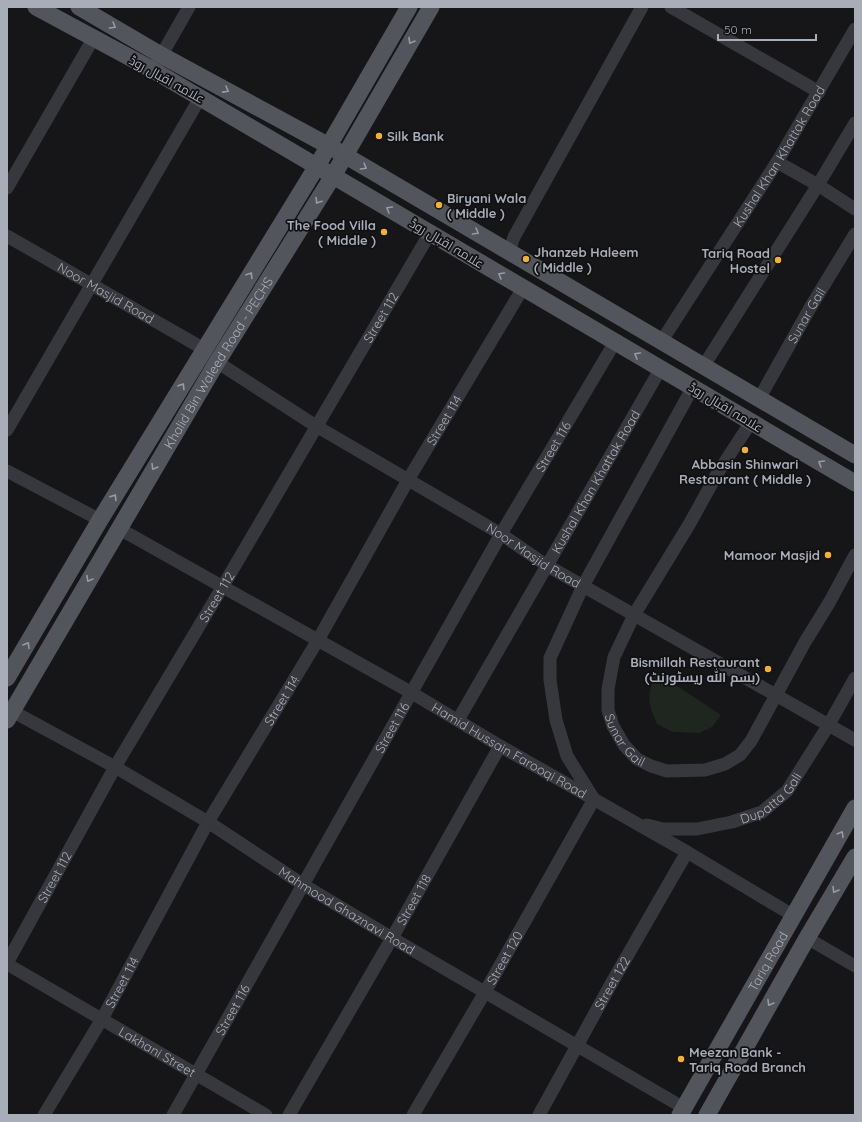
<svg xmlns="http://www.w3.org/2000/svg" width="862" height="1122" viewBox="0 0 862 1122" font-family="Quicksand,Cairo,sans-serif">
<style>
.green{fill:#1e261f}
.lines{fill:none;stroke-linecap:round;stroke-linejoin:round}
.minor{stroke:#37383d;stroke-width:13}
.major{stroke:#53555c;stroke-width:17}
.oneway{stroke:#979ba6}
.poi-dot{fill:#f2b134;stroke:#111113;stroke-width:1.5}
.labels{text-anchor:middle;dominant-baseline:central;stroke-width:3.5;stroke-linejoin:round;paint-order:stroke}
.street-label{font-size:13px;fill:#a8adb8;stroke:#111113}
.poi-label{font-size:13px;font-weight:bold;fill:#a8adb8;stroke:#111113;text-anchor:start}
</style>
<rect width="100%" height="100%" fill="#161618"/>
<path class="green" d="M 656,672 L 721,715 L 712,727 L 699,733 L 673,732 L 657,724 C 647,701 647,696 656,672 Z"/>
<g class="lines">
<g class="minor">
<path d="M 671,7 L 819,92"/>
<path d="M 153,70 L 189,7"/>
<path d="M 777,162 L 818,185 L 855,209"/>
<path d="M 7,188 L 93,39"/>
<path id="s1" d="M 7,236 L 204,349"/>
<path d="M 509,252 L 514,237 L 642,7"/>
<path id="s2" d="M 661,342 L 777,162 L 855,29"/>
<path id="s3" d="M 217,362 L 316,426 L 501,534 L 546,565 L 855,740"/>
<path d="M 703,367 L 818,185 L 855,123"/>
<path id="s4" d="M 759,399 L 810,308 L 855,234"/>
<path id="s5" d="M 751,422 L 717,474 L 690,523 L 634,615 L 614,657 L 608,689 L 608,710 L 613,726 L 624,745 L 637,759 L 651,766 L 667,771 L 705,770 L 725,764 L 740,755 L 751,741 L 805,642 L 829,603 L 855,555"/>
<path d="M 7,430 L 200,98"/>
<path d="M 7,471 L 100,520"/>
<path id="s6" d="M 118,528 L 412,693 L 500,746 L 687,852 L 794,916"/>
<path id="s7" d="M 12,711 L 115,767 L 208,822 L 302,884 L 392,938 L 684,1108"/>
<path id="s8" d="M 458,720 L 661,368"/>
<path d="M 593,798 L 567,756 L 556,720 L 550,680 L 550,658 L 583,586 L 693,387"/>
<path id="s9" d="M 647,825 L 663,829 L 697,829 L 732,822 L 762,812 L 787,791 L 828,726 L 855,678"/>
<path d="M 807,938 L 855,966"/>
<path id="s10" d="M 7,963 L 115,767 L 223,586 L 430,233"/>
<path id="s11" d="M 7,964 L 266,1115"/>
<path id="s12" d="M 44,1115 L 102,1019 L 208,822 L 318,640 L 408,480 L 523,288"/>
<path id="s13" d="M 173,1115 L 501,534 L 615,342"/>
<path id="s14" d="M 289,1115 L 392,938 L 500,746"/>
<path id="s15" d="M 413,1115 L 485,992 L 594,799"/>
<path id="s16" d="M 539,1115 L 611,984 L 687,852"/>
</g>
<g class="major">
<path d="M 36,7 L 153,70 L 855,483"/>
<path d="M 79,7 L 161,55 L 329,146 L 855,455"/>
<path d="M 7,678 L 100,520 L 317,166 L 409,7"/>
<path id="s17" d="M 7,720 L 217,362 L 333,176 L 431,7"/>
<path id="s18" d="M 680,1115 L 855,808"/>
<path d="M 707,1115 L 807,938 L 855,857"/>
</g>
</g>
<defs><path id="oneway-chevron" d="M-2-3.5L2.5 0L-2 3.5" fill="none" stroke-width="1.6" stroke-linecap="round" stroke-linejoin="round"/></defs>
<g class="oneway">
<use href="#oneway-chevron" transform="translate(113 26) rotate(30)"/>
<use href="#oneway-chevron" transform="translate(411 41) rotate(120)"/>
<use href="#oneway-chevron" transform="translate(226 90) rotate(29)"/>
<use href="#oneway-chevron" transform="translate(364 167) rotate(30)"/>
<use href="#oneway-chevron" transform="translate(318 201) rotate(122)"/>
<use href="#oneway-chevron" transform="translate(389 209) rotate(-150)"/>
<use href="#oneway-chevron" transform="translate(476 232) rotate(30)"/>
<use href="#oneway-chevron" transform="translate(250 275) rotate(-58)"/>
<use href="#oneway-chevron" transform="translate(501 275) rotate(-149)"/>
<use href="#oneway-chevron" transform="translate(637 355) rotate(-150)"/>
<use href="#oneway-chevron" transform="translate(182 386) rotate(-58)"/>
<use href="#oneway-chevron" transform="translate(821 463) rotate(-150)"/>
<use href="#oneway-chevron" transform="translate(154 467) rotate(121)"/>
<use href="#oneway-chevron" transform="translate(114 497) rotate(-58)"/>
<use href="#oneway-chevron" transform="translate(89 579) rotate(120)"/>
<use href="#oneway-chevron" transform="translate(27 645) rotate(-60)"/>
<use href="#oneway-chevron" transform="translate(841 834) rotate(-60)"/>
<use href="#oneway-chevron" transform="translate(835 890) rotate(121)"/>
<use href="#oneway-chevron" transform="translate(770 1003) rotate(120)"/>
</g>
<g class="poi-dot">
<circle cx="379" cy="136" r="4"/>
<circle cx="439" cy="205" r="4"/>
<circle cx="384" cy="232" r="4"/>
<circle cx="526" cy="259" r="4"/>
<circle cx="778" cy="260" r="4"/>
<circle cx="745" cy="450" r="4"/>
<circle cx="828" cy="555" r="4"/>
<circle cx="768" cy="669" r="4"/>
<circle cx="681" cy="1059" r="4"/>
</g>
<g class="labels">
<g class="street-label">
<text transform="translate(167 79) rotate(29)">علامہ اقبال روڈ</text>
<text stroke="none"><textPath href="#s2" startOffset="220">Kushal Khan Khattak Road</textPath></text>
<text transform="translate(447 243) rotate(31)">علامہ اقبال روڈ</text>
<text stroke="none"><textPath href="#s1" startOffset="114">Noor Masjid Road</textPath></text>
<text stroke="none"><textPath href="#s4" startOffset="96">Sunar Gail</textPath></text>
<text stroke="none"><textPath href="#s10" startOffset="746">Street 112</textPath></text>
<text stroke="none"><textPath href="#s17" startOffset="415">Khalid Bin Waleed Road - PECHS</textPath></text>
<text transform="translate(726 407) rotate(31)">علامہ اقبال روڈ</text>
<text stroke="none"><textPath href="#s12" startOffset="802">Street 114</textPath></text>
<text stroke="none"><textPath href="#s13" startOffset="769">Street 116</textPath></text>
<text stroke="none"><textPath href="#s8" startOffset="275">Kushal Khan Khattak Road</textPath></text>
<text stroke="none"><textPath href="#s3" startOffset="371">Noor Masjid Road</textPath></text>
<text stroke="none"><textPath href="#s10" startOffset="422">Street 112</textPath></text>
<text stroke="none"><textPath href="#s12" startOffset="478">Street 114</textPath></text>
<text stroke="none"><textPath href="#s13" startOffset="445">Street 116</textPath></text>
<text stroke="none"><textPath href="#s5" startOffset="361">Sunar Gail</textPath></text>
<text stroke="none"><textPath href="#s6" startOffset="450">Hamid Hussain Farooqi Road</textPath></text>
<text stroke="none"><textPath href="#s9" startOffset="133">Dupatta Gali</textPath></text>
<text stroke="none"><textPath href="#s10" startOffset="98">Street 112</textPath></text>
<text stroke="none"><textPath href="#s14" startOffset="249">Street 118</textPath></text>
<text stroke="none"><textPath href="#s7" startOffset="390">Mahmood Ghaznavi Road</textPath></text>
<text stroke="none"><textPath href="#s15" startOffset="182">Street 120</textPath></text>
<text stroke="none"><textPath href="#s18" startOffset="177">Tariq Road</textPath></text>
<text stroke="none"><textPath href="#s12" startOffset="154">Street 114</textPath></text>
<text stroke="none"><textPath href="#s16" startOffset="151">Street 122</textPath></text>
<text stroke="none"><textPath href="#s13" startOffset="121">Street 116</textPath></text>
<text stroke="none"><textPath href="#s11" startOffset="174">Lakhani Street</textPath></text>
</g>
<g class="poi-label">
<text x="387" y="136">Silk Bank</text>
<text x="447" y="198">Biryani Wala<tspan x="447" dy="15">( Middle )</tspan></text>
<text x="376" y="225" text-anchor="end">The Food Villa<tspan x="376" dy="15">( Middle )</tspan></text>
<text x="534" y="252">Jhanzeb Haleem<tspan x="534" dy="15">( Middle )</tspan></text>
<text x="770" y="253" text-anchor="end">Tariq Road<tspan x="770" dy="15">Hostel</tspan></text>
<text x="745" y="464" text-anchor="middle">Abbasin Shinwari<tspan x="745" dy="15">Restaurant ( Middle )</tspan></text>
<text x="820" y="555" text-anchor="end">Mamoor Masjid</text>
<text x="760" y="662" text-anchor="end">Bismillah Restaurant<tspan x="760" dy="15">(بسم الله ریسٹورنٹ)</tspan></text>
<text x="689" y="1052">Meezan Bank -<tspan x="689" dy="15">Tariq Road Branch</tspan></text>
</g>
</g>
<rect width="862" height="1122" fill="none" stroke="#a8adb8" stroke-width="16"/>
<path d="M718 34v6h98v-6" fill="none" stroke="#a8adb8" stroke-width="2"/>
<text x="724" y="34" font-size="12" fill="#a8adb8" stroke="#111113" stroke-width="3" paint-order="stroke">50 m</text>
</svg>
